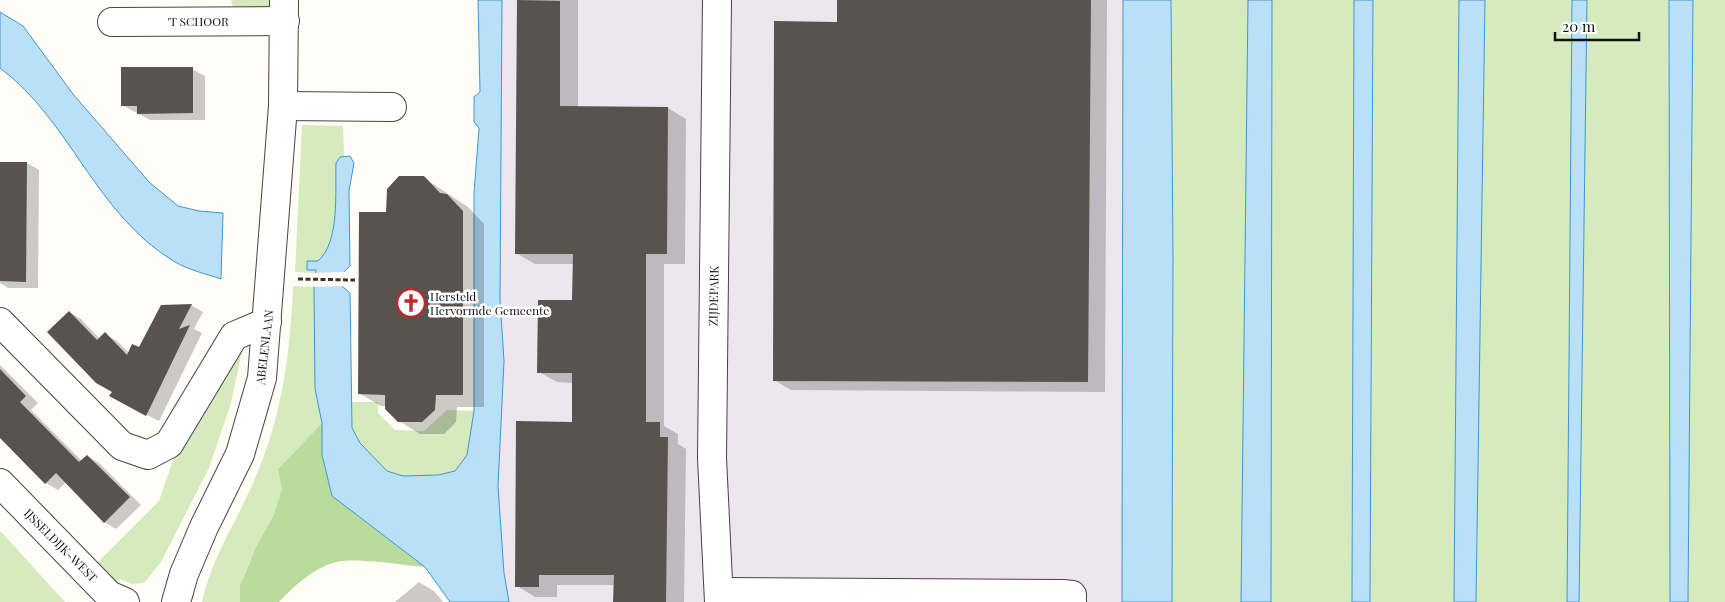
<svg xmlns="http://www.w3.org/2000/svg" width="1725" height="602" viewBox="0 0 1725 602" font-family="'Playfair Display',serif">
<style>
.industrial{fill:#eee6ef}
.green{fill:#d5ebbd}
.forest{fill:#b9dc9c}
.water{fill:#b9e0f7;stroke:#3f96cf}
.pier{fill:#fffdf5}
.shadow{fill:#0003}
.building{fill:#5a524d}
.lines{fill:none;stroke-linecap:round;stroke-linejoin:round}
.minor-casing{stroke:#444;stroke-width:30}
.path{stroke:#333;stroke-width:3;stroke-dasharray:5 2.5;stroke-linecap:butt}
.minor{stroke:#fff;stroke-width:28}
.labels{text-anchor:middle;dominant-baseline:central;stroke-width:5;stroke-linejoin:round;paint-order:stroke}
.street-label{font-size:12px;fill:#111;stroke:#fff}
.poi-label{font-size:12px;fill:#111;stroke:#fff;text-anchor:start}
</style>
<rect width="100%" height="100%" fill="#fffdf5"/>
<path class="industrial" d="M 502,0 L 1123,0 L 1122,602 L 509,602 L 504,573 L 498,486 L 504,361 L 500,300 Z"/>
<g class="green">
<path d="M 231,0 L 276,0 L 275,13 L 235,14 Z"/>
<path d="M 1171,0 L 1248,0 L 1241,602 L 1172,602 L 1173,257 Z"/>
<path d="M 1272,0 L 1354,0 L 1352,602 L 1271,602 Z"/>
<path d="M 1373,0 L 1459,0 L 1454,602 L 1370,602 Z"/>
<path d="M 1485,0 L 1572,0 L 1567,602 L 1476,602 Z"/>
<path d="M 1587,0 L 1669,0 L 1670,602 L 1579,602 Z"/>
<path d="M 1693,0 L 1725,0 L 1725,602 L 1688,602 Z"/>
<path d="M 302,125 L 343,126 L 344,157 L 340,157 L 336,163 C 335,191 340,242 318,261 L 308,261 L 316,270 L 316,273 L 295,272 Z"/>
<path d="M 293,286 L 314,287 L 315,389 L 322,423 L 278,469 C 279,475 282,483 282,489 C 281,525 239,557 240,602 L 202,602 C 211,559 236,523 253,483 C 282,418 290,356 293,286 Z"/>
<path d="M 238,351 L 242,351 L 231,403 L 209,468 L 161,562 L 144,583 L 131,584 L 120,579 L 116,583 L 95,565 L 159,501 L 177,449 Z"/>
<path d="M 351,402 L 378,402 L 378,413 L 395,430 L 424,431 L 447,410 L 474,411 L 467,455 L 455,471 L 438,475 L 403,476 L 387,471 L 360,443 L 352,428 Z"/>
<path d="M 0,531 L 4,535 L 65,602 L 0,602 Z"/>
</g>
<path class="forest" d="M 322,423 L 322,455 L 332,496 L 425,567 C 398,565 369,559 343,561 C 319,563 295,585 279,602 L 240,602 L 240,586 L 256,547 L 274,515 L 282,489 L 278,469 Z"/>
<g class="water">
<path d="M 478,0 L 502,0 L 500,300 L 504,361 L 498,486 L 504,573 L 509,602 L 450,602 L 425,567 L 332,496 L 322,455 L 322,423 L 315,389 L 314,287 L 316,270 L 307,270 L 307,261 L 318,261 C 340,242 335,191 336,163 L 340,157 L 350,156 L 354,163 L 349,191 L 350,266 L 343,273 L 342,286 L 350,293 L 352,428 L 360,443 L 387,471 L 403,476 L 438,475 L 455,471 L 467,455 L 474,411 L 474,193 L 479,128 L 474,122 L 474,97 L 480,92 Z"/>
<path d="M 1123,0 L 1171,0 L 1173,257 L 1172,602 L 1122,602 Z"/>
<path d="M 1248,0 L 1272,0 L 1271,602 L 1241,602 Z"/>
<path d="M 1354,0 L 1373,0 L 1370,602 L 1352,602 Z"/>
<path d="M 1459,0 L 1485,0 L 1476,602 L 1454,602 Z"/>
<path d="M 1572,0 L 1587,0 L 1579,602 L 1567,602 Z"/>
<path d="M 1669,0 L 1693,0 L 1688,602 L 1670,602 Z"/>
<path d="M 0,12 L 23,26 L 73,94 L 149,182 L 178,206 L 199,211 L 223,213 L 221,279 C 206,274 189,270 175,262 C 95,214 71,121 0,68 Z"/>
</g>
<path class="pier" d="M 345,272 L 345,286 L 311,287 L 313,273 Z"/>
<g class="shadow">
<path d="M 518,0 L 578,0 L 578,107 L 668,108 L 686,119 L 685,264 L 664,264 L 664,426 L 678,434 L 678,444 L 686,449 L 684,602 L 615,602 L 615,585 L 557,585 L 557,597 L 535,597 L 517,586 L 573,423 L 573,383 L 557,382 L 539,372 L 573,302 L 574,264 L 535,264 L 516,253 Z"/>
<path d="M 838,0 L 1107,0 L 1105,392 L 791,390 L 774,380 L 838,23 Z"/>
<path d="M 192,69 L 205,76 L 205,120 L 150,120 L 122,105 Z"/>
<path d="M 0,163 L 27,163 L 39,170 L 38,288 L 8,288 L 0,283 Z"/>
<path d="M 424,178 L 468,207 L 484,224 L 484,407 L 457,407 L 456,422 L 444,434 L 420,434 L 399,421 L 386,406 L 381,406 L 360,394 L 387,213 Z"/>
<path d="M 191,305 L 203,312 L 194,329 L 202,333 L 159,421 L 123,403 L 113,392 L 69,312 L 81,319 L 100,339 L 105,334 L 117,341 L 129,353 L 140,349 Z"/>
<path d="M 0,365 L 38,403 L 31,410 L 82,461 L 87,456 L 99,463 L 141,505 L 116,529 L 104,522 L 66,482 L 58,490 L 46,483 L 0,436 Z"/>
<path d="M 419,582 L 434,591 L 443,602 L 395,602 Z"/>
</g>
<g class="building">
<path d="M 517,0 L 560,1 L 560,106 L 668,107 L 667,254 L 646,254 L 646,422 L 660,422 L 660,437 L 668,437 L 666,602 L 613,602 L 614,575 L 539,575 L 539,587 L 515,587 L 516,421 L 572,422 L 572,373 L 537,373 L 538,300 L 572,300 L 573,254 L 515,254 Z"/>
<path d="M 837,0 L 1091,0 L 1088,382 L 773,381 L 774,21 L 837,22 Z"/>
<path d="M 121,67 L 193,67 L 193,113 L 137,114 L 137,106 L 121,106 Z"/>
<path d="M 0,162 L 27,162 L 26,282 L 0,281 Z"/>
<path d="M 399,176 L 424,176 L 440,193 L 447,194 L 463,211 L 463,395 L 436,395 L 435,410 L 422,422 L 398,422 L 385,409 L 385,395 L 358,394 L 359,212 L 386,212 L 387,189 Z"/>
<path d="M 192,304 L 179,329 L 190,325 L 146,416 L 109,396 L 112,392 L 96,383 L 47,332 L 69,311 L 97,340 L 105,332 L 127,355 L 132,344 L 139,347 L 161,305 Z"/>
<path d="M 0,369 L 26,396 L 20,402 L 79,462 L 87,455 L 130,497 L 104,523 L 56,473 L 45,484 L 0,438 Z"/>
</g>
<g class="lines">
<defs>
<g id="minor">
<path d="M 717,0 L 712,458 L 719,602"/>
<path d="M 112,22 L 285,21"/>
<path d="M 283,106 L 392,107"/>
<path d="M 0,322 L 122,446 L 148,455 L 169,444 L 234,336 L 267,322"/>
<path d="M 0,483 L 109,595 L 125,602"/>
<path d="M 719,592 L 1063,594 L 1072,595 L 1072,602"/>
<path d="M 176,602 L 184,574 L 204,527 L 240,454 L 262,378 L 283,106 L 284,0"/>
</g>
</defs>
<use href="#minor" class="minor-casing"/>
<path class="path" d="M 298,279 L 355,280"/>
<use href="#minor" class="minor"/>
</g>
<defs>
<symbol id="church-ring" viewBox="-11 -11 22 22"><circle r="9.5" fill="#fff" stroke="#c4262e" stroke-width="1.5"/><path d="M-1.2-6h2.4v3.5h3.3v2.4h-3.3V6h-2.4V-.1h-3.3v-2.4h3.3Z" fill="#c4262e"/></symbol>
</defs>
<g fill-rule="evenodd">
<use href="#church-ring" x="395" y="287" width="32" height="32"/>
</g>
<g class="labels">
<g class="street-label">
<text x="198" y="21">'T SCHOOR</text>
<text transform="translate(713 296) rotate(-89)">ZIJDEPARK</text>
<text transform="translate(264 347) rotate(-83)">ABELENLAAN</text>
<text transform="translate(61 545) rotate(45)">IJSSELDIJK-WEST</text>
</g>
<g class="poi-label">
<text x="430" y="296">Hersteld<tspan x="430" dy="14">Hervormde Gemeente</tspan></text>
</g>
</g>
<path d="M1555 32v8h84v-8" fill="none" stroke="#111111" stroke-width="2.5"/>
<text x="1562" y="32" font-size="15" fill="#111111" stroke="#ffffff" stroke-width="4" paint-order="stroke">20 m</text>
</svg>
